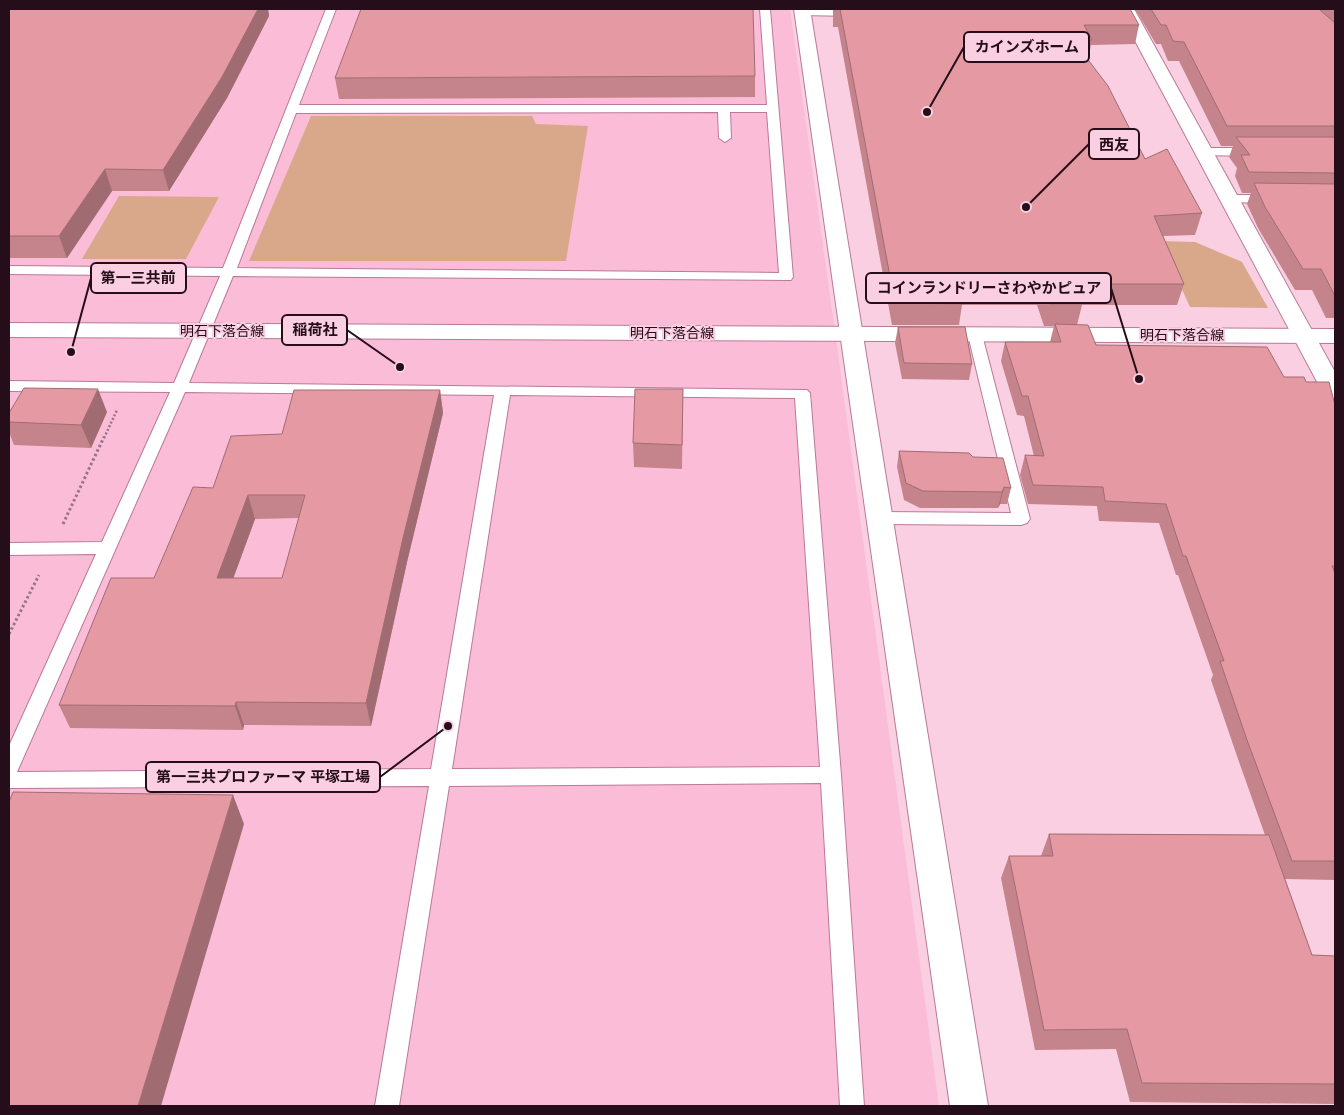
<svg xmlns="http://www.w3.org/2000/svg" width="1344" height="1115" viewBox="0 0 1344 1115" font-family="'Libre Baskerville','Noto Sans JP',serif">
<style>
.built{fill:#fbbcd7}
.green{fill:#d9a88b}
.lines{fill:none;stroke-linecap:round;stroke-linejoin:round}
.service-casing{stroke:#ba7996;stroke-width:2}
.minor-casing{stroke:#ba7996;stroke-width:2}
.secondary-casing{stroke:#ba7996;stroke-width:2}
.path-far1{stroke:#977584;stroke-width:2.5;stroke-dasharray:2 2;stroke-linecap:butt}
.path{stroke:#977584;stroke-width:3;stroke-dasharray:2.5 2.5;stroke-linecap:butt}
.service{fill:#fff;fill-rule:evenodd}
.minor{fill:#fff;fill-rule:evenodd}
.secondary{fill:#fff;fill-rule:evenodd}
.wall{fill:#c5848c;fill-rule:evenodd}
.shaded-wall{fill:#a06c72}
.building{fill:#e59aa3;stroke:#a06c72;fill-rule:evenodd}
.labels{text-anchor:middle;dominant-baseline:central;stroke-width:4;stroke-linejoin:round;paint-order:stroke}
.street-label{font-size:14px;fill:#250d19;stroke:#facfe1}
.leader{fill:none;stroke:#250d19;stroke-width:2}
.callout-dot{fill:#250d19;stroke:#facfe1;stroke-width:2}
.callout{fill:#facfe1;stroke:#250d19;stroke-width:2}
.callout-label{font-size:15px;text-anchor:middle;font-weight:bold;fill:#250d19}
</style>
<rect width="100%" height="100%" fill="#facfe1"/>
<path class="built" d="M 9,9 L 790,9 L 837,346 L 939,1106 L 9,1106 Z"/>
<g class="green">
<path d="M 311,116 L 532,116 L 536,124 L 588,126 L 566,261 L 249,261 Z"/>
<path d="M 119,196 L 219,197 L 186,259 L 82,259 Z"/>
<path d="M 1160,241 L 1195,242 L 1242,262 L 1268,308 L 1190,307 Z"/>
</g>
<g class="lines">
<defs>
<g id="service">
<path d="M 326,9 L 336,9 L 299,105 L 767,105 L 760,9 L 770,9 L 793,277 L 791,280 L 233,276 L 189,383 L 807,390 L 810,393 L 841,775 L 864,1106 L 840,1106 L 821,783 L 449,786 L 399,1106 L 375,1106 L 429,786 L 9,788 L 9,746 L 96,554 L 9,555 L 9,543 L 102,542 L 170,392 L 9,391 L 9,381 L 174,383 L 220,276 L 9,274 L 9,266 L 223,268 ZM 718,112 L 719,138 L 725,142 L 731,138 L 730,112 L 767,112 L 779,273 L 237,268 L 296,113 ZM 185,392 L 494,395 L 431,769 L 17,772 ZM 510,395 L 795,398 L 820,767 L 452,769 Z"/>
<path d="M 802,10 L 855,10 L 860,13 L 855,16 L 798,15 L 797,13 Z"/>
<path d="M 1203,148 L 1255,148 L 1261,152 L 1255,156 L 1199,155 L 1197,152 L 1199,149 Z"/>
<path d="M 1230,195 L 1272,195 L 1278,199 L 1272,203 L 1225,202 L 1224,199 L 1225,196 Z"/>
<path d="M 975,331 L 980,332 L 982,335 L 1030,519 L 1027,523 L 1021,525 L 879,524 L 873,522 L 871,518 L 873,514 L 879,512 L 1011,513 L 968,335 L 970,332 Z"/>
</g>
<g id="minor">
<path d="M 794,9 L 810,9 L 988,1106 L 950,1106 Z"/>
<path d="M 1118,9 L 1134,9 L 1335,372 L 1335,400 L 1326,398 L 1323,393 Z"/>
</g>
<path id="secondary" d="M 9,323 L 1335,329 L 1335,343 L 9,337 Z"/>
</defs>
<use href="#service" class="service-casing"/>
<use href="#minor" class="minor-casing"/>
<use href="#secondary" class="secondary-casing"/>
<path class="path-far1" d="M 104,438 L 117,410"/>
<g class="path">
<path d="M 63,524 L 104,437"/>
<path d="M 9,634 L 39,575"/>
</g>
<use href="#service" class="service"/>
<use href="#minor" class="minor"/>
<use href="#secondary" class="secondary"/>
</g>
<g class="wall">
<path d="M 9,9 L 268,9 L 269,16 L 227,98 L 169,191 L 112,191 L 67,258 L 9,258 Z"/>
<path d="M 833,9 L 1139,25 L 1135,44 L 1091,45 L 1088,59 L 1145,159 L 1202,213 L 1195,235 L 1163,236 L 1184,284 L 1177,305 L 1082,305 L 1077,325 L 1096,345 L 1306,382 L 1335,405 L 1335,880 L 1285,879 L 1312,955 L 1335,956 L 1335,1104 L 1130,1102 L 1116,1049 L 1035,1050 L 1001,878 L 1009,856 L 1041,856 L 1049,834 L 1265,835 L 1238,759 L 1211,680 L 1213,675 L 1178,575 L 1176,575 L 1159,523 L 1099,521 L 1097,506 L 1028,504 L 1020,475 L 1025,455 L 1034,456 L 1024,416 L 1017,415 L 1001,361 L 1005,342 L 1050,342 L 1054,326 L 1044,326 L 1037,305 L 962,305 L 959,325 L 892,325 L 838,27 L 833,27 Z"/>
<path d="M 1135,9 L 1335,9 L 1335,318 L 1326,318 L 1312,290 L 1295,290 L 1258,228 L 1247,204 L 1251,193 L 1242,193 L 1235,176 L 1237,168 L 1229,157 L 1233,146 L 1221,146 L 1179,61 L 1168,61 L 1161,44 L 1156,44 Z"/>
<path d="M 755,76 L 755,97 L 339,99 L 335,78 Z"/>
<path d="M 898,327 L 972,364 L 969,380 L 902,379 L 895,343 Z"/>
<path d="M 683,389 L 682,469 L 634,467 L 633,443 Z"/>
<path d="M 440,390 L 443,413 L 407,562 L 371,726 L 244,725 L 243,730 L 70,728 L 59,705 L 154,578 L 213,488 L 282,434 ZM 299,518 L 282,578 L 233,578 L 255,519 Z"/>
<path d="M 107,412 L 91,448 L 14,445 L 9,432 L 9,413 Z"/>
<path d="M 899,451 L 973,457 L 1011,488 L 1007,504 L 1000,504 L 998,508 L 920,508 L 904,500 L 897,467 Z"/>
</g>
<g class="shaded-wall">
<path d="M 258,9 L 268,9 L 269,16 L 227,98 L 169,191 L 163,170 Z"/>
<path d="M 105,169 L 112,191 L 67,258 L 59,236 Z"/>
<path d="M 98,389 L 107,412 L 91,448 L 81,425 Z"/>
<path d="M 440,390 L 443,413 L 407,562 L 371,726 L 366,703 L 403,538 Z"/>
<path d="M 1004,487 L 1000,504 L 998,508 L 1002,492 Z"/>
<path d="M 248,495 L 255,519 L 225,601 L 217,578 Z"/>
<path d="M 236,702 L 244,725 L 243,730 L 235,706 Z"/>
<path d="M 233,795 L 244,824 L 161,1106 L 138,1106 Z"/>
</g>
<g class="building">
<path d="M 9,9 L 258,9 L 222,77 L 163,170 L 105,169 L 59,236 L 9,236 Z"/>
<path d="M 361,9 L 753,9 L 755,76 L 335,78 Z"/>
<path d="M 840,9 L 1130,9 L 1139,25 L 1084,25 L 1092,40 L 1073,40 L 1108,86 L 1145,159 L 1167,149 L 1202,213 L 1154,216 L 1184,284 L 1074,284 L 1082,304 L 1049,304 L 1042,284 L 959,283 L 963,304 L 895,303 Z"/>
<path d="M 1151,9 L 1319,9 L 1335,23 L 1335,126 L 1227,126 L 1184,42 L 1173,41 L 1166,25 L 1161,25 Z"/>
<path d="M 1236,137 L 1335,137 L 1335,173 L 1249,172 L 1241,155 L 1250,155 Z"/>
<path d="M 1254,183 L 1335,184 L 1335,296 L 1321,269 L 1303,269 L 1265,207 Z"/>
<path d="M 1055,324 L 1088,325 L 1096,345 L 1267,347 L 1284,377 L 1304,377 L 1306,382 L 1329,382 L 1335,405 L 1335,566 L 1332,566 L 1335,573 L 1335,861 L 1292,861 L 1247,740 L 1220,661 L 1224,661 L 1186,556 L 1183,556 L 1166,504 L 1105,501 L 1103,487 L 1033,485 L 1025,455 L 1044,456 L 1028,396 L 1022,396 L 1005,342 L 1061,342 Z"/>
<path d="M 898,327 L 965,327 L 972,364 L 904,363 Z"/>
<path d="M 24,388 L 98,389 L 81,425 L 9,422 L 9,413 Z"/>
<path d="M 635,389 L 683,389 L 682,445 L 633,443 Z"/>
<path d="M 294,390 L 440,390 L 403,538 L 366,703 L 236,702 L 235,706 L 59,705 L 111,578 L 154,578 L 193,487 L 213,488 L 231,436 L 282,434 ZM 248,495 L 305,495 L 282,578 L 217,578 Z"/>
<path d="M 899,451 L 969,453 L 973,457 L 1003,458 L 1011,488 L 1004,487 L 1002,492 L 923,491 L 906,483 Z"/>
<path d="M 13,792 L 233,795 L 138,1106 L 9,1106 L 9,802 Z"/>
<path d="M 1049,834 L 1269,835 L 1312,955 L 1335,956 L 1335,1084 L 1142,1083 L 1127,1029 L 1044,1030 L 1009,856 L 1053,856 Z"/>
</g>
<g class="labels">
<g class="street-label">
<text x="222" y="331">明石下落合線</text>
<text x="672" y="333">明石下落合線</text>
<text x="1182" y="335">明石下落合線</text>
</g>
</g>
<path class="leader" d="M927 112L964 47M1026 207L1089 144M71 352L91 278M1139 379L1111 288M400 367L347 330M448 726L380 777"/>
<g class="callout-dot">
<circle cx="927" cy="112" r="5"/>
<circle cx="1026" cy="207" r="5"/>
<circle cx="71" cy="352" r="5"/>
<circle cx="1139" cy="379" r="5"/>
<circle cx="400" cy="367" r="5"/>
<circle cx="448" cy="726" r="5"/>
</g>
<g class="callout">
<rect x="964" y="32" width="125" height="30" rx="5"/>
<rect x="1089" y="129" width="50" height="30" rx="5"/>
<rect x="91" y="263" width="95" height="30" rx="5"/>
<rect x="866" y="273" width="245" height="30" rx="5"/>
<rect x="282" y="315" width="65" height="30" rx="5"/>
<rect x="146" y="762" width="234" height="30" rx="5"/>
</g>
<g class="callout-label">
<text x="1027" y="52">カインズホーム</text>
<text x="1114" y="150">西友</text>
<text x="138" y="283">第一三共前</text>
<text x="989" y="293">コインランドリーさわやかピュア</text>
<text x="315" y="335">稲荷社</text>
<text x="263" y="782">第一三共プロファーマ 平塚工場</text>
</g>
<rect width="1344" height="1115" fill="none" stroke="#250d19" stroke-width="20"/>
</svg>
